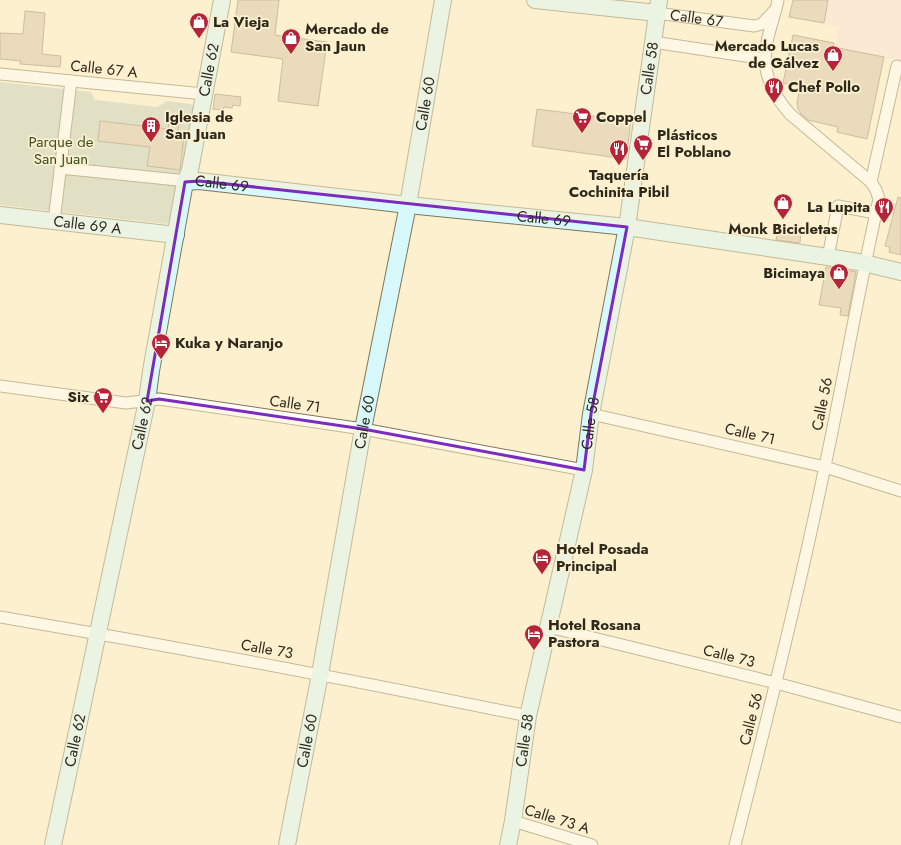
<svg xmlns="http://www.w3.org/2000/svg" width="901" height="845" viewBox="0 0 901 845" font-family="Jost,sans-serif">
<style>
.commercial{fill:#fadfdc}
.green{fill:#c1cab9}
.building{fill:#d3c0a6;stroke:#937f64}
.lines{fill:none;stroke-linecap:round;stroke-linejoin:round}
.street-casing{stroke:#817657;stroke-width:13}
.secondary-casing{stroke:#817657;stroke-width:18}
.street{stroke:#fff;stroke-width:11}
.secondary{stroke:#d7f9fb;stroke-width:16}
.marked{fill:none;stroke:#7b2cbf;stroke-width:3;stroke-linejoin:round}
.labels{text-anchor:middle;dominant-baseline:central;stroke-width:3.5;stroke-linejoin:round;paint-order:stroke}
.street-label{font-size:15px;fill:#2d281b;stroke:#fcf0ce}
.poi-label{font-size:15px;font-weight:bold;fill:#2d281b;stroke:#fcf0ce;text-anchor:start}
.park-label{font-size:15px;fill:#3b5025;stroke:#fcf0ce}
</style>
<rect width="100%" height="100%" fill="#fcf0ce"/>
<path class="commercial" d="M 793,0 L 901,0 L 901,61 L 884,58 L 867,139 L 837,132 L 837,127 L 805,119 L 800,111 L 798,106 L 800,87 L 783,83 L 793,35 L 836,43 L 839,27 L 789,17 Z"/>
<path class="green" d="M 0,82 L 91,92 L 95,100 L 157,107 L 167,101 L 190,104 L 194,107 L 186,164 L 179,175 L 172,219 L 167,224 L 0,205 Z"/>
<g class="building">
<path d="M 238,0 L 279,0 L 275,35 L 327,42 L 318,106 L 278,101 L 283,59 L 231,52 Z"/>
<path d="M 793,0 L 828,0 L 824,23 L 789,17 Z"/>
<path d="M 25,11 L 45,13 L 42,54 L 61,56 L 60,67 L 20,64 L 21,61 L 0,59 L 0,33 L 23,34 Z"/>
<path d="M 793,35 L 834,43 L 833,47 L 884,57 L 867,139 L 837,132 L 838,127 L 808,120 L 802,115 L 798,109 L 797,103 L 800,87 L 783,83 Z"/>
<path d="M 215,94 L 241,97 L 240,106 L 233,105 L 232,108 L 224,107 L 223,110 L 213,109 Z"/>
<path d="M 537,109 L 631,121 L 626,159 L 532,146 Z"/>
<path d="M 170,116 L 180,117 L 177,135 L 184,136 L 180,170 L 147,166 L 150,147 L 98,141 L 100,121 L 168,129 Z"/>
<path d="M 898,197 L 901,198 L 901,255 L 889,252 L 890,247 L 885,246 Z"/>
<path d="M 778,229 L 801,232 L 800,243 L 776,240 Z"/>
<path d="M 826,267 L 856,272 L 848,316 L 840,315 L 841,308 L 819,305 Z"/>
</g>
<g class="lines">
<defs>
<g id="street">
<path id="s1" d="M 657,13 L 754,26 L 762,24 L 774,11"/>
<path d="M 653,42 L 765,59"/>
<path d="M 0,74 L 204,94"/>
<path d="M 60,168 L 178,180"/>
<path d="M 871,182 L 897,66"/>
<path d="M 54,221 L 71,81"/>
<path d="M 828,257 L 838,206 L 876,213"/>
<path d="M 0,386 L 126,403 L 159,399 L 363,429 L 584,470"/>
<path d="M 591,414 L 825,467 L 901,491"/>
<path d="M 0,617 C 177,647 353,680 528,716"/>
<path d="M 549,627 L 776,683 L 901,717"/>
<path d="M 513,821 L 592,845"/>
<path d="M 735,845 C 767,719 799,593 825,466 C 844,377 859,288 879,199 L 876,190 L 871,182 L 790,114 C 774,96 762,73 766,48 C 768,32 775,16 778,0"/>
</g>
<g id="secondary">
<path d="M 535,0 L 657,13"/>
<path id="s2" d="M 185,182 L 199,181 L 408,205 L 627,227 L 828,257 L 864,263 L 901,272"/>
<path id="s3" d="M 0,215 L 176,235"/>
<path id="s4" d="M 53,845 L 147,401 L 151,371 L 185,182 L 190,170 L 222,0"/>
<path id="s5" d="M 287,845 L 320,674 L 363,429 L 408,205 L 443,0"/>
<path id="s6" d="M 508,845 L 513,821 L 528,716 L 584,470 L 591,414 L 627,227 L 659,0"/>
</g>
</defs>
<use href="#street" class="street-casing"/>
<use href="#secondary" class="secondary-casing"/>
<use href="#street" class="street"/>
<use href="#secondary" class="secondary"/>
</g>
<path d="M0 0H901V845H0ZM 199,181 L 627,227 L 591,414 L 584,470 L 363,429 L 159,399 L 147,401 L 185,182 Z" fill="#fcf0ce" fill-opacity=".55" fill-rule="evenodd"/>
<path class="marked" d="M 199,181 L 627,227 L 591,414 L 584,470 L 363,429 L 159,399 L 147,401 L 185,182 Z"/>
<defs>
<symbol id="shop-pin" viewBox="-11 -11 22 30"><path d="M0 17L-7.5 6A9.5 9.5 0 1 1 7.5 6Z" fill="#b6243a" stroke="#fcf0ce"/><path d="M-5-2.5h2.3a2.7 3.5 0 0 1 5.4 0H5L5.5 6h-11ZM-1.5-2.5h3a1.5 2.3 0 0 0-3 0Z" fill="#fff"/></symbol>
<symbol id="restaurant-pin" viewBox="-11 -11 22 30"><path d="M0 17L-7.5 6A9.5 9.5 0 1 1 7.5 6Z" fill="#b6243a" stroke="#fcf0ce"/><path d="M-5-6h1v4h1v-4h1v4h1v-4h1v5L-1.5 .5V6h-2V.5L-5-1ZM5-6V6H3V1.5H1.5Q1.5-4 5-6Z" fill="#fff"/></symbol>
<symbol id="supermarket-pin" viewBox="-11 -11 22 30"><path d="M0 17L-7.5 6A9.5 9.5 0 1 1 7.5 6Z" fill="#b6243a" stroke="#fcf0ce"/><path d="M-6-5.5h2.5l.6 2H6L4.5 2H-2.5L-4.4-4H-6ZM-1.5 3.2a1.3 1.3 0 1 0 .1 0ZM3 3.2a1.3 1.3 0 1 0 .1 0Z" fill="#fff"/></symbol>
<symbol id="building-pin" viewBox="-11 -11 22 30"><path d="M0 17L-7.5 6A9.5 9.5 0 1 1 7.5 6Z" fill="#b6243a" stroke="#fcf0ce"/><path d="M-4-6H4V6H1V3H-1V6H-4ZM-2.5-4.3h1.7v1.8h-1.7ZM.8-4.3h1.7v1.8H.8ZM-2.5-1h1.7V.8h-1.7ZM.8-1h1.7V.8H.8Z" fill="#fff"/></symbol>
<symbol id="hotel-pin" viewBox="-11 -11 22 30"><path d="M0 17L-7.5 6A9.5 9.5 0 1 1 7.5 6Z" fill="#b6243a" stroke="#fcf0ce"/><path d="M-6-4.5h1.5V1H6V5H4.5V3h-9V5H-6ZM-4 0a1.8 1.8 0 1 1 3.6 0ZM.5 0V-2.5h3Q6-2.5 6 0Z" fill="#fff"/></symbol>
</defs>
<g fill-rule="evenodd">
<use href="#shop-pin" x="188" y="11" width="22" height="30"/>
<use href="#shop-pin" x="280" y="27" width="22" height="30"/>
<use href="#shop-pin" x="822" y="44" width="22" height="30"/>
<use href="#restaurant-pin" x="763" y="76" width="22" height="30"/>
<use href="#supermarket-pin" x="571" y="106" width="22" height="30"/>
<use href="#building-pin" x="140" y="115" width="22" height="30"/>
<use href="#supermarket-pin" x="632" y="133" width="22" height="30"/>
<use href="#restaurant-pin" x="608" y="138" width="22" height="30"/>
<use href="#shop-pin" x="772" y="192" width="22" height="30"/>
<use href="#restaurant-pin" x="873" y="196" width="22" height="30"/>
<use href="#shop-pin" x="828" y="262" width="22" height="30"/>
<use href="#hotel-pin" x="150" y="332" width="22" height="30"/>
<use href="#supermarket-pin" x="92" y="386" width="22" height="30"/>
<use href="#hotel-pin" x="531" y="547" width="22" height="30"/>
<use href="#hotel-pin" x="523" y="623" width="22" height="30"/>
</g>
<g class="labels">
<g class="street-label">
<text stroke="none"><textPath href="#s1" startOffset="40">Calle 67</textPath></text>
<text transform="translate(104 69) rotate(6)">Calle 67 A</text>
<text stroke="none"><textPath href="#s6" startOffset="790">Calle 58</textPath></text>
<text stroke="none"><textPath href="#s4" startOffset="791">Calle 62</textPath></text>
<text stroke="none"><textPath href="#s5" startOffset="754">Calle 60</textPath></text>
<text stroke="none"><textPath href="#s2" startOffset="37">Calle 69</textPath></text>
<text stroke="none"><textPath href="#s2" startOffset="361">Calle 69</textPath></text>
<text stroke="none"><textPath href="#s3" startOffset="88">Calle 69 A</textPath></text>
<text transform="translate(295 404) rotate(8)">Calle 71</text>
<text transform="translate(822 404) rotate(-79)">Calle 56</text>
<text stroke="none"><textPath href="#s5" startOffset="430">Calle 60</textPath></text>
<text stroke="none"><textPath href="#s4" startOffset="431">Calle 62</textPath></text>
<text stroke="none"><textPath href="#s6" startOffset="430">Calle 58</textPath></text>
<text transform="translate(750 434) rotate(13)">Calle 71</text>
<text transform="translate(267 649) rotate(10)">Calle 73</text>
<text transform="translate(729 656) rotate(14)">Calle 73</text>
<text transform="translate(751 719) rotate(-76)">Calle 56</text>
<text stroke="none"><textPath href="#s4" startOffset="107">Calle 62</textPath></text>
<text stroke="none"><textPath href="#s5" startOffset="106">Calle 60</textPath></text>
<text stroke="none"><textPath href="#s6" startOffset="106">Calle 58</textPath></text>
<text transform="translate(557 819) rotate(17)">Calle 73 A</text>
</g>
<g class="poi-label">
<text x="213" y="22">La Vieja</text>
<text x="305" y="29">Mercado de<tspan x="305" dy="17">San Jaun</tspan></text>
<text x="819" y="46" text-anchor="end">Mercado Lucas<tspan x="819" dy="17">de Gálvez</tspan></text>
<text x="788" y="87">Chef Pollo</text>
<text x="165" y="117">Iglesia de<tspan x="165" dy="17">San Juan</tspan></text>
<text x="596" y="117">Coppel</text>
<text x="657" y="135">Plásticos<tspan x="657" dy="17">El Poblano</tspan></text>
<text x="619" y="175" text-anchor="middle">Taquería<tspan x="619" dy="17">Cochinita Pibil</tspan></text>
<text x="870" y="207" text-anchor="end">La Lupita</text>
<text x="783" y="229" text-anchor="middle">Monk Bicicletas</text>
<text x="825" y="273" text-anchor="end">Bicimaya</text>
<text x="175" y="343">Kuka y Naranjo</text>
<text x="89" y="397" text-anchor="end">Six</text>
<text x="556" y="549">Hotel Posada<tspan x="556" dy="17">Principal</tspan></text>
<text x="548" y="625">Hotel Rosana<tspan x="548" dy="17">Pastora</tspan></text>
</g>
<g class="park-label">
<text x="61" y="142">Parque de<tspan x="61" dy="17">San Juan</tspan></text>
</g>
</g>
</svg>
